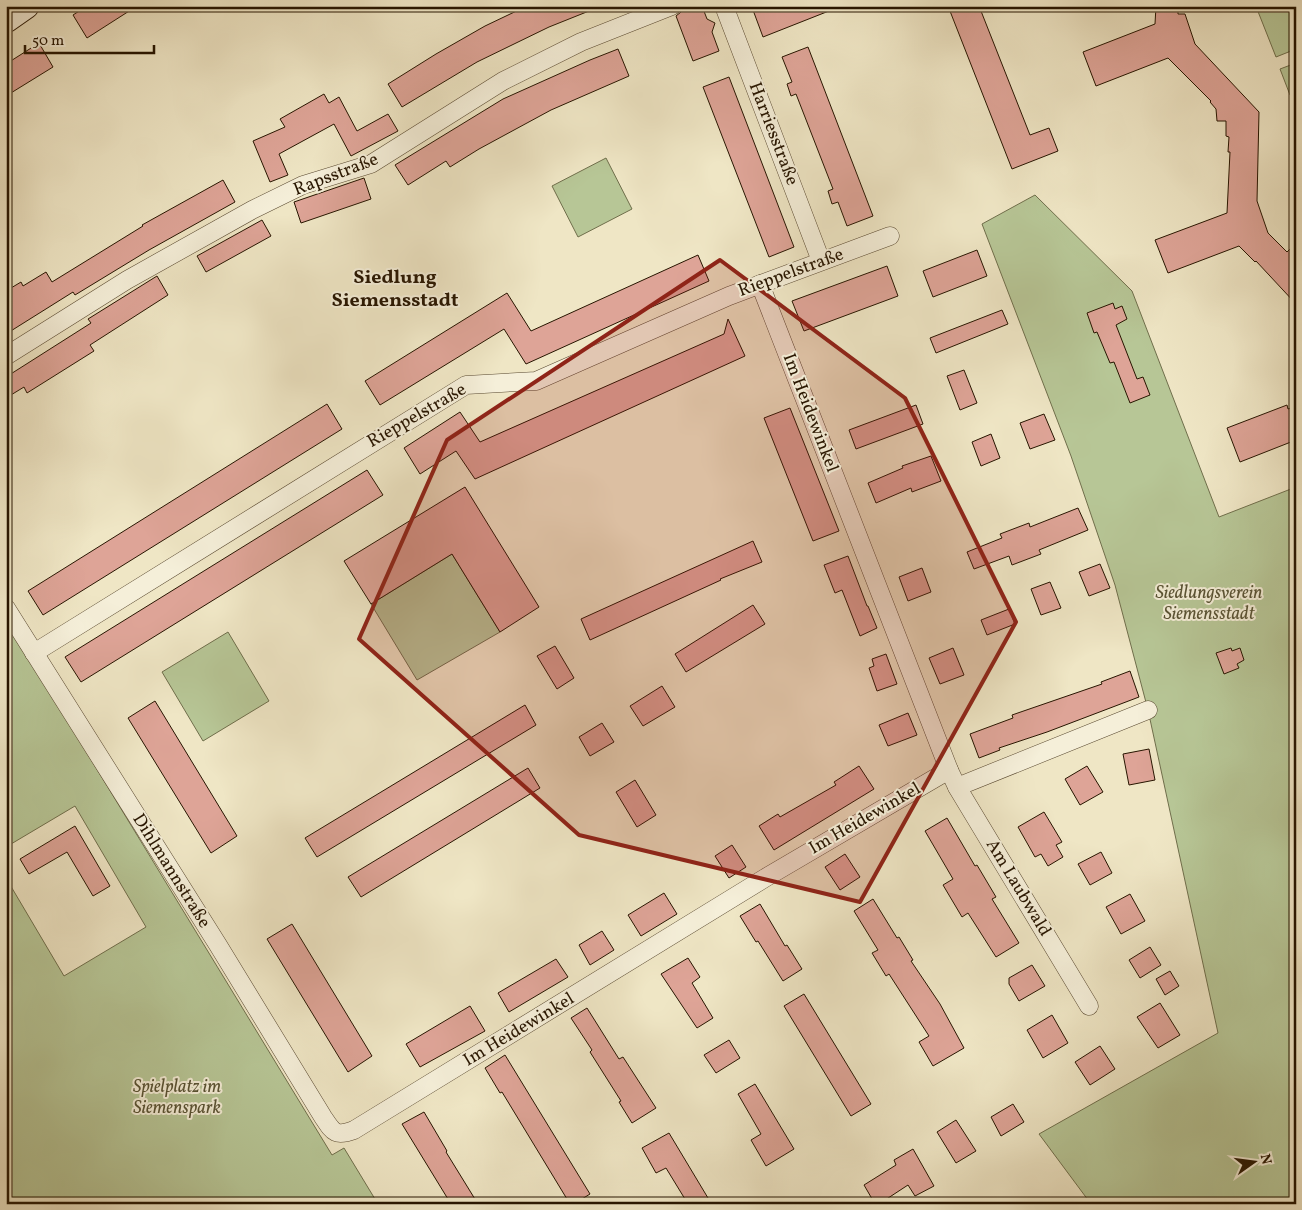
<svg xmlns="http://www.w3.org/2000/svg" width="1302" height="1210" viewBox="0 0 1302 1210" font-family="Vollkorn,serif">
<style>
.green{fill:#b7c696;stroke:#6f6e4b}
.building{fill:#dea497;stroke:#271500}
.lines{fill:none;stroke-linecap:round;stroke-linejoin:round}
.street-casing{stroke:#594931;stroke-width:19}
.secondary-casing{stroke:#271500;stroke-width:27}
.street{stroke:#f5efd9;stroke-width:18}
.secondary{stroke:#f5efd9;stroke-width:25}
.marked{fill:#8f2418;fill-opacity:0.2;stroke:#8f2418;stroke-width:4;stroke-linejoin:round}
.labels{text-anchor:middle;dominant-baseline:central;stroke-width:4;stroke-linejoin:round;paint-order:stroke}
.street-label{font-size:18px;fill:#271500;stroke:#f5efd9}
.park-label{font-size:18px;font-style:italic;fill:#595334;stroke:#f5efd9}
.quarter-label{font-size:20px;font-weight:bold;fill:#271500;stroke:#f5efd9}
</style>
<rect width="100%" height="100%" fill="#efe6c5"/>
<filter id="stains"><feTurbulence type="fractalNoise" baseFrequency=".004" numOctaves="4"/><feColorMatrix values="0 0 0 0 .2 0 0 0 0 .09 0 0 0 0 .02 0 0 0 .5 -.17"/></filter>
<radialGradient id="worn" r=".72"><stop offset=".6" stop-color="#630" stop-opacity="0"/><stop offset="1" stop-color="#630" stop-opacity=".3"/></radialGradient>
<g class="green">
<path d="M 1264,6 L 1292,6 L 1296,17 L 1296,49 L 1276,57 L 1257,9 Z"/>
<path d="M 1296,63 L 1296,92 L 1290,95 L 1280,69 Z"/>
<path d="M 606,158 L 632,209 L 578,237 L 552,186 Z"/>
<path d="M 1035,195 L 1132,291 L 1219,517 L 1296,487 L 1296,1204 L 1091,1204 L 1039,1134 L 1218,1033 L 1148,710 L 1115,585 L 1071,456 L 982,224 Z"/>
<path d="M 452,554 L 500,632 L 417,680 L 371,604 Z"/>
<path d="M 6,620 L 332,1155 L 344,1148 L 378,1204 L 6,1204 L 6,878 L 64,976 L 146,927 L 75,806 L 6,847 Z"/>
<path d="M 228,632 L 269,701 L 203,741 L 162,672 Z"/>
</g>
<g class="building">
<path d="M 87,6 L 137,6 L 87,38 L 73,15 Z"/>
<path d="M 527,6 L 599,7 L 549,27 L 477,62 L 402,107 L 388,84 L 436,54 L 485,26 Z"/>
<path d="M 682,6 L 702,6 L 707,19 L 715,23 L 712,32 L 719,51 L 693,61 L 676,16 L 681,12 Z"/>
<path d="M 763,6 L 839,6 L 839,7 L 763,37 L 753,10 Z"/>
<path d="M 948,6 L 979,6 L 1030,135 L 1049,128 L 1058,151 L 1012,169 Z"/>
<path d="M 1156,6 L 1178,6 L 1178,14 L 1185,14 L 1195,44 L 1259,112 L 1257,201 L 1268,233 L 1287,252 L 1296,243 L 1296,304 L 1256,261 L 1255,262 L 1239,246 L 1168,273 L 1155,240 L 1227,213 L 1230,152 L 1228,152 L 1229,137 L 1226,136 L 1226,121 L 1217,121 L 1216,109 L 1210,102 L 1211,101 L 1168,58 L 1096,86 L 1083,52 L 1155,24 Z"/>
<path d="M 39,43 L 53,67 L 6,96 L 6,64 Z"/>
<path d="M 808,47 L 873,216 L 847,226 L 838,202 L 832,204 L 828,191 L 833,189 L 796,94 L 791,96 L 787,84 L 792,82 L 782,57 Z"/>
<path d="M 618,49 L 629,76 L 551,110 L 479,149 L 450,167 L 446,161 L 408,185 L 395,165 L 503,99 L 590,60 Z"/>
<path d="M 729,77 L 794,247 L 769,257 L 703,87 Z"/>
<path d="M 324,94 L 329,103 L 339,97 L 357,131 L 388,114 L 398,131 L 351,156 L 334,124 L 279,154 L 288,175 L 270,182 L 253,141 L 285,127 L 280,119 Z"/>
<path d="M 364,178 L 371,199 L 301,223 L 294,202 Z"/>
<path d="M 223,180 L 235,202 L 149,250 L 75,295 L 73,292 L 6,334 L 6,291 L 21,282 L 23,286 L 46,272 L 52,282 L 143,226 L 142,225 Z"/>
<path d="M 262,220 L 271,236 L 206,272 L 197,256 Z"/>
<path d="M 977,250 L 987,276 L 933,297 L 923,271 Z"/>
<path d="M 698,255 L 709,281 L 526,364 L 504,329 L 380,405 L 365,381 L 507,293 L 531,331 Z"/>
<path d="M 887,266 L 898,296 L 804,331 L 792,301 Z"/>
<path d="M 157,276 L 168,295 L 90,345 L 94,351 L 27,393 L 24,387 L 6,398 L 6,377 L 91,323 L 88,319 Z"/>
<path d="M 1113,303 L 1115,309 L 1122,306 L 1127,319 L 1116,325 L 1137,379 L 1143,377 L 1150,395 L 1130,403 L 1114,362 L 1110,363 L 1097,332 L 1094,333 L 1087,313 Z"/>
<path d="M 1002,310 L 1008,324 L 936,353 L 930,338 Z"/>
<path d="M 728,319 L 745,356 L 475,479 L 456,451 L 420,474 L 404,448 L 460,412 L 480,442 L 724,334 Z"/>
<path d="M 964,370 L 977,403 L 960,410 L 947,376 Z"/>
<path d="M 327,404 L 342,429 L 43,615 L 28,591 Z"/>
<path d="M 916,405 L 923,424 L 856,449 L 849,430 Z"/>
<path d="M 1287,405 L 1288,409 L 1296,406 L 1296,440 L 1240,462 L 1227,428 Z"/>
<path d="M 790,408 L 839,531 L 813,541 L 764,418 Z"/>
<path d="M 1044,414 L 1055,440 L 1030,449 L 1020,423 Z"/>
<path d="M 991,434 L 1000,458 L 981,466 L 972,442 Z"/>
<path d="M 931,456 L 941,481 L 912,492 L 911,488 L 876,503 L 868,483 L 903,468 L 902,466 Z"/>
<path d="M 367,470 L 383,495 L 81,682 L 65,657 Z"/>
<path d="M 465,487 L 539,607 L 500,632 L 452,554 L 371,604 L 344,561 Z"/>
<path d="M 1078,508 L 1088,530 L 1039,550 L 1041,554 L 1012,565 L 1009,556 L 974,569 L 967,552 L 1002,538 L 1000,534 L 1029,523 L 1030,527 Z"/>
<path d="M 753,541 L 762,562 L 720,579 L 721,580 L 590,640 L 581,619 Z"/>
<path d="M 848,556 L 867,606 L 868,606 L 877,628 L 860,636 L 842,590 L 835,593 L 824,565 Z"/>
<path d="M 1100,564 L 1110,588 L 1089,596 L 1079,572 Z"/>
<path d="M 922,568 L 931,592 L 908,601 L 899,577 Z"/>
<path d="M 1050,582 L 1061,608 L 1041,615 L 1031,589 Z"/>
<path d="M 753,605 L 765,624 L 686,672 L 675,654 Z"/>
<path d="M 1009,609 L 1015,624 L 987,635 L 981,620 Z"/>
<path d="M 555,646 L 574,678 L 557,689 L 537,656 Z"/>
<path d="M 953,648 L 964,675 L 940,684 L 929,658 Z"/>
<path d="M 1231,648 L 1232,651 L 1240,648 L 1244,660 L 1237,664 L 1239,668 L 1224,674 L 1216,653 Z"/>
<path d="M 886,654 L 897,684 L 877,691 L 869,668 L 874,666 L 872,659 Z"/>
<path d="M 1130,671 L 1139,697 L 1047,732 L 999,748 L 1000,750 L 979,758 L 970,734 L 1013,718 L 1012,715 L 1102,684 L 1101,682 Z"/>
<path d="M 662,686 L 675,707 L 643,726 L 630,706 Z"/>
<path d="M 155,701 L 237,836 L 211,853 L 128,718 Z"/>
<path d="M 525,705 L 536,725 L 317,857 L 305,838 Z"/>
<path d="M 908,713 L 917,735 L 888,746 L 879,725 Z"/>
<path d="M 602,723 L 614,742 L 590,756 L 579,737 Z"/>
<path d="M 1149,749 L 1155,780 L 1129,785 L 1123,754 Z"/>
<path d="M 859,766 L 874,789 L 774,850 L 759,826 L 778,814 L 780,817 L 836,785 L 834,782 Z"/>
<path d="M 1087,766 L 1103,792 L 1080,805 L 1065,779 Z"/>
<path d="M 528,768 L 540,788 L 361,897 L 348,877 Z"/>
<path d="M 635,780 L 656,815 L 637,827 L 616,792 Z"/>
<path d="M 1044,812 L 1062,842 L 1056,845 L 1063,857 L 1048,866 L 1041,854 L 1035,857 L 1018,827 Z"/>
<path d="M 947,818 L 975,866 L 977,865 L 996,897 L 992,899 L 1019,943 L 996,957 L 968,913 L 962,917 L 943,885 L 953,879 L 925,831 Z"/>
<path d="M 75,826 L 110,886 L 93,896 L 67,852 L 29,874 L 20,859 Z"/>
<path d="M 732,845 L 746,867 L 729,878 L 715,856 Z"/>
<path d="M 1101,852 L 1112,873 L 1090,885 L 1078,864 Z"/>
<path d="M 845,854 L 860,877 L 840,890 L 825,867 Z"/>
<path d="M 664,893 L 677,914 L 641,936 L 628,915 Z"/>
<path d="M 1130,894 L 1145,921 L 1121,934 L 1106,907 Z"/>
<path d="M 873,899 L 897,938 L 899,937 L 913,960 L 911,961 L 940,1004 L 964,1048 L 933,1066 L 919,1042 L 929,1036 L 889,974 L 886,976 L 872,953 L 878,950 L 854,911 Z"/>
<path d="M 760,904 L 785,946 L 787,945 L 802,969 L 783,981 L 758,941 L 756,942 L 740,916 Z"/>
<path d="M 292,924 L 372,1056 L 348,1072 L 267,939 Z"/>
<path d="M 602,931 L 614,950 L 590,965 L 579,945 Z"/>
<path d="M 1150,947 L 1161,965 L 1140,978 L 1129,960 Z"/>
<path d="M 688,958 L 700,977 L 692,983 L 713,1018 L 697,1028 L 661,974 Z"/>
<path d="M 556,959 L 568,977 L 509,1012 L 498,993 Z"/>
<path d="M 1032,965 L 1045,986 L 1019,1001 L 1009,984 L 1009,978 Z"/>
<path d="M 1170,971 L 1179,986 L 1165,995 L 1156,979 Z"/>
<path d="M 804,994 L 871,1104 L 851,1116 L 784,1006 Z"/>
<path d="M 1160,1003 L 1180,1035 L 1158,1048 L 1137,1017 Z"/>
<path d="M 470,1006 L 485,1031 L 420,1067 L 406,1044 Z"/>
<path d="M 587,1008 L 619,1059 L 623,1057 L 656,1108 L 632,1123 L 619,1102 L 621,1101 L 590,1052 L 592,1050 L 571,1018 Z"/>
<path d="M 1052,1015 L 1068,1043 L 1043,1058 L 1027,1030 Z"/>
<path d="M 729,1040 L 740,1058 L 716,1073 L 704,1055 Z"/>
<path d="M 1100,1046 L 1115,1069 L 1090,1085 L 1075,1062 Z"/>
<path d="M 505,1055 L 590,1194 L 574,1204 L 570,1204 L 502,1092 L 500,1093 L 485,1068 Z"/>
<path d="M 755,1084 L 794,1149 L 766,1166 L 751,1140 L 761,1134 L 738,1094 Z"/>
<path d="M 1013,1104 L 1024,1122 L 1001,1136 L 991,1117 Z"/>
<path d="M 424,1112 L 447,1151 L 446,1152 L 478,1204 L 451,1204 L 402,1124 Z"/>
<path d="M 956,1120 L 976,1151 L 956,1163 L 937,1132 Z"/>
<path d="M 669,1133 L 708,1198 L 699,1204 L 688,1204 L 666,1168 L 656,1173 L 642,1148 Z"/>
<path d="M 913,1149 L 934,1186 L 915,1196 L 908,1185 L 879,1204 L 875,1204 L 864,1185 L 896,1165 L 894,1160 Z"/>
</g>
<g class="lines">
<defs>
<g id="street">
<path d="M 724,6 L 821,261"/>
<path d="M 760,284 L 949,770 L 957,787 L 1089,1006"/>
<path d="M 6,356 L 127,280 L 252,210 L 303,185 L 371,164 L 503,81 L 581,42 L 672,6"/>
<path d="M 6,608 L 218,945 L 323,1117 C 333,1132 335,1137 354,1130 L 765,878 L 949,770"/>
<path d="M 34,653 L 466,385 L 536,381 L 729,296 L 890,236"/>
<path d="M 957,787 L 1148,710"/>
</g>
<path id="secondary" d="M 6,20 L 26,6"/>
</defs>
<use href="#street" class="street-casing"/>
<use href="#secondary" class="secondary-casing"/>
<use href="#street" class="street"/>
<use href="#secondary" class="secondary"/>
</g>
<path class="marked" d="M 720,260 L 905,398 L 1016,622 L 860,902 L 579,835 L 359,639 L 447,440 Z"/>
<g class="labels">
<g class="street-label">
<text transform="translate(773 134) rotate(69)">Harriesstraße</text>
<text transform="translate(336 175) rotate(-21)">Rapsstraße</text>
<text transform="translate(791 273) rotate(-20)">Rieppelstraße</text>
<text transform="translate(810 413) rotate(69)">Im Heidewinkel</text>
<text transform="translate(417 416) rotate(-30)">Rieppelstraße</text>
<text transform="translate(865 819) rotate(-30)">Im Heidewinkel</text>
<text transform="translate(171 871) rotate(58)">Dihlmannstraße</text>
<text transform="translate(1018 888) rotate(59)">Am Laubwald</text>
<text transform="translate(519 1030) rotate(-31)">Im Heidewinkel</text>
</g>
<g class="park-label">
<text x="1209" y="593">Siedlungsverein<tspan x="1209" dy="21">Siemensstadt</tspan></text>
<text x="177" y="1087">Spielplatz im<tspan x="177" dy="21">Siemenspark</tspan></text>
</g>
<g class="quarter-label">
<text x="395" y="278">Siedlung<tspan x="395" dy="23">Siemensstadt</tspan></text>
</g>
</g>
<rect width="1302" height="1210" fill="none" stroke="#efe6c5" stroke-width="25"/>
<rect x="8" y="8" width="1287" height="1195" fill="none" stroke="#271500" stroke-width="2.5"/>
<rect x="12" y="12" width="1277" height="1185" fill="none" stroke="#271500"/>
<g transform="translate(1254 1162) rotate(76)" stroke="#f5efd9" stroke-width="4" paint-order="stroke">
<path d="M0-4L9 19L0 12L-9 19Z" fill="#271500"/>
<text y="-8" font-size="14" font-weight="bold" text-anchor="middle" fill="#271500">N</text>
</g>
<path d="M25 45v8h129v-8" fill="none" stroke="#271500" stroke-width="2.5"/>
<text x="32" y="45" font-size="15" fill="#271500" stroke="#f5efd9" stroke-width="4" paint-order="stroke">50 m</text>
<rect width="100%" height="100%" filter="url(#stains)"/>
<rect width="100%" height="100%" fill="url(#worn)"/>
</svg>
